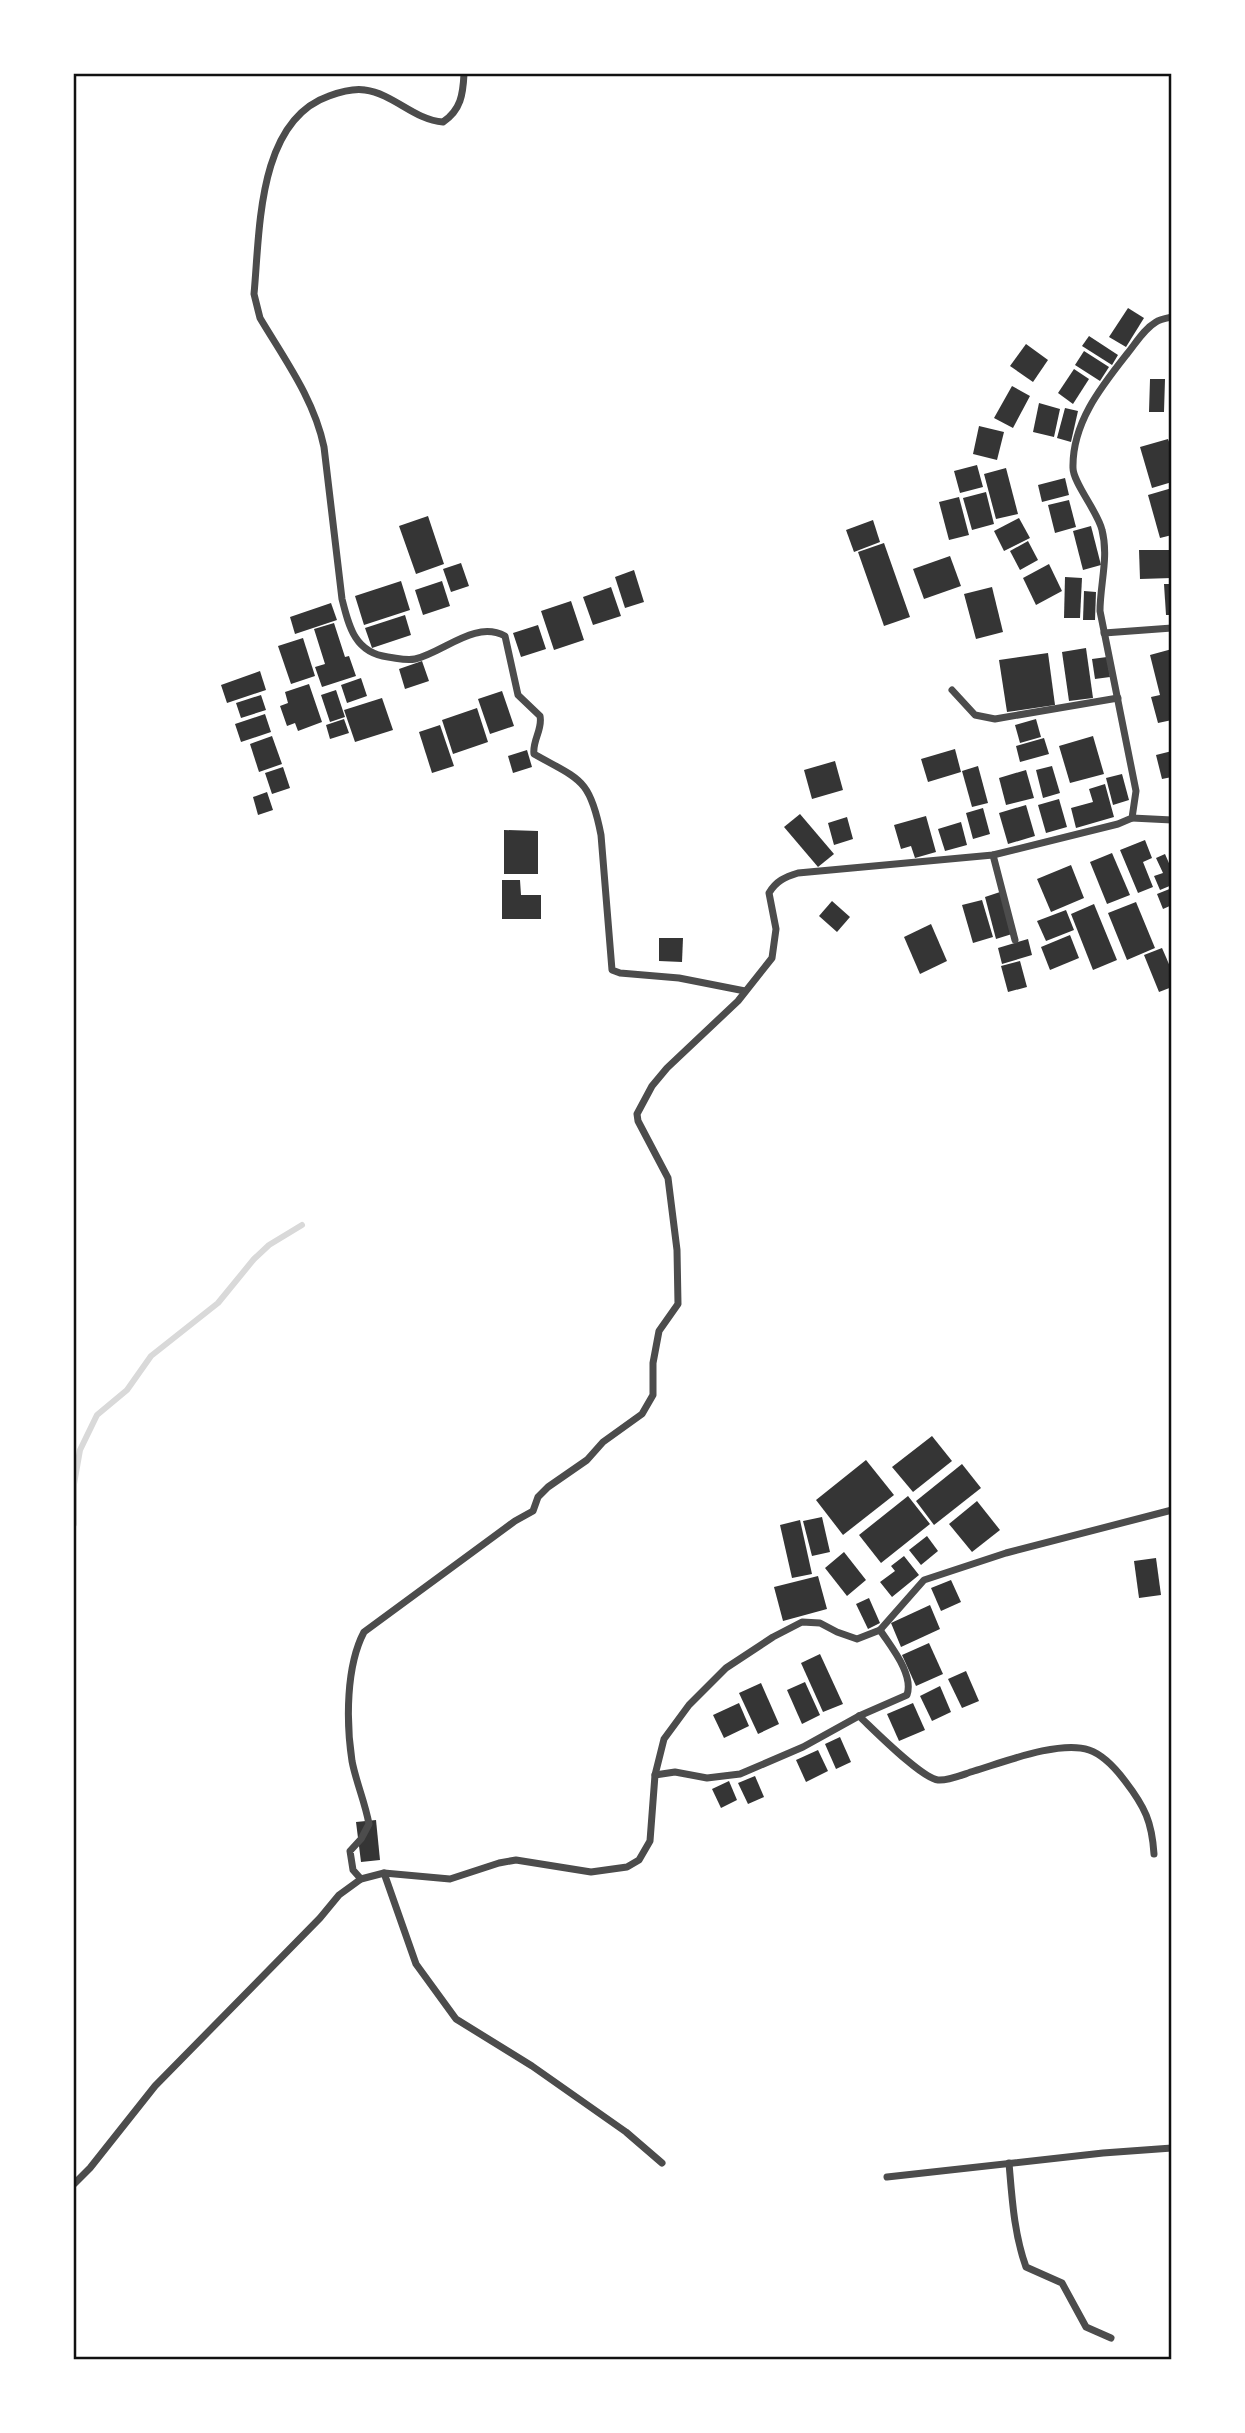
<svg xmlns="http://www.w3.org/2000/svg" width="1245" height="2433" viewBox="0 0 1245 2433" font-family="'Varela Round',sans-serif">
<style>
.lines{fill:none;stroke-linecap:round;stroke-linejoin:round}
.stream{stroke:#d9d9d9;stroke-width:6}
.building{fill:#353535}
.minor{stroke:#4c4c4c;stroke-width:7}
.neatline{fill:none;stroke:#111;stroke-width:2.5}
</style>
<rect width="100%" height="100%" fill="#fff"/>
<g class="lines">
<path class="stream" d="M 74,1524 L 74,1484 L 80,1450 L 97,1415 L 127,1390 L 151,1356 L 218,1303 L 254,1259 L 269,1245 L 302,1225"/>
</g>
<g class="building">
<path d="M 1128,308 L 1144,318 L 1126,347 L 1109,337 Z"/>
<path d="M 1089,336 L 1118,355 L 1112,365 L 1082,346 Z"/>
<path d="M 1026,344 L 1048,360 L 1033,382 L 1010,366 Z"/>
<path d="M 1084,351 L 1109,367 L 1100,381 L 1075,365 Z"/>
<path d="M 1074,369 L 1089,379 L 1073,404 L 1058,393 Z"/>
<path d="M 1150,379 L 1165,379 L 1164,412 L 1149,412 Z"/>
<path d="M 1012,386 L 1030,396 L 1013,428 L 994,418 Z"/>
<path d="M 1039,403 L 1060,409 L 1054,437 L 1033,432 Z"/>
<path d="M 1065,408 L 1078,411 L 1071,442 L 1057,438 Z"/>
<path d="M 979,426 L 1004,432 L 997,460 L 973,454 Z"/>
<path d="M 1168,439 L 1172,450 L 1172,482 L 1152,488 L 1140,447 Z"/>
<path d="M 977,465 L 983,487 L 960,493 L 954,471 Z"/>
<path d="M 1006,468 L 1018,514 L 996,519 L 984,474 Z"/>
<path d="M 1065,478 L 1069,495 L 1042,502 L 1038,485 Z"/>
<path d="M 1172,488 L 1172,535 L 1160,538 L 1148,495 Z"/>
<path d="M 986,492 L 994,524 L 972,530 L 963,498 Z"/>
<path d="M 959,497 L 969,535 L 949,540 L 939,502 Z"/>
<path d="M 1069,500 L 1076,527 L 1055,533 L 1048,505 Z"/>
<path d="M 428,516 L 444,564 L 416,574 L 399,526 Z"/>
<path d="M 1019,518 L 1030,538 L 1004,551 L 994,531 Z"/>
<path d="M 873,520 L 880,542 L 854,552 L 846,530 Z"/>
<path d="M 1091,526 L 1101,565 L 1083,570 L 1073,531 Z"/>
<path d="M 1028,541 L 1038,560 L 1020,570 L 1010,551 Z"/>
<path d="M 884,543 L 910,617 L 884,626 L 858,552 Z"/>
<path d="M 1139,550 L 1172,550 L 1172,578 L 1140,579 Z"/>
<path d="M 950,556 L 961,586 L 924,599 L 913,569 Z"/>
<path d="M 461,563 L 469,586 L 451,592 L 443,569 Z"/>
<path d="M 1049,564 L 1062,591 L 1036,605 L 1023,578 Z"/>
<path d="M 634,570 L 644,602 L 625,608 L 615,577 Z"/>
<path d="M 1065,577 L 1082,578 L 1080,618 L 1064,618 Z"/>
<path d="M 401,581 L 410,610 L 364,625 L 355,596 Z"/>
<path d="M 442,581 L 450,606 L 423,615 L 415,590 Z"/>
<path d="M 1164,584 L 1172,584 L 1172,615 L 1166,615 Z"/>
<path d="M 611,587 L 621,616 L 593,625 L 583,597 Z"/>
<path d="M 992,587 L 1003,632 L 976,639 L 964,594 Z"/>
<path d="M 1084,591 L 1096,592 L 1095,620 L 1083,620 Z"/>
<path d="M 571,601 L 584,640 L 554,650 L 541,611 Z"/>
<path d="M 331,603 L 337,620 L 295,634 L 290,617 Z"/>
<path d="M 405,615 L 411,635 L 372,648 L 365,628 Z"/>
<path d="M 334,623 L 345,657 L 349,656 L 356,676 L 322,687 L 315,667 L 325,664 L 314,629 Z"/>
<path d="M 538,625 L 546,649 L 521,657 L 513,633 Z"/>
<path d="M 303,638 L 315,676 L 291,684 L 278,646 Z"/>
<path d="M 1086,648 L 1093,698 L 1069,701 L 1062,652 Z"/>
<path d="M 1172,649 L 1172,720 L 1158,723 L 1151,697 L 1160,695 L 1150,655 Z"/>
<path d="M 1048,653 L 1055,705 L 1007,712 L 999,660 Z"/>
<path d="M 1107,657 L 1110,677 L 1095,679 L 1092,659 Z"/>
<path d="M 422,661 L 429,681 L 405,689 L 399,669 Z"/>
<path d="M 260,671 L 266,690 L 227,703 L 221,685 Z"/>
<path d="M 361,678 L 367,696 L 347,703 L 341,685 Z"/>
<path d="M 309,684 L 322,722 L 298,731 L 295,723 L 287,726 L 280,706 L 288,703 L 285,692 Z"/>
<path d="M 336,690 L 345,717 L 330,722 L 321,695 Z"/>
<path d="M 502,691 L 514,726 L 490,734 L 478,699 Z"/>
<path d="M 261,695 L 266,710 L 241,718 L 236,703 Z"/>
<path d="M 382,698 L 393,730 L 355,742 L 344,710 Z"/>
<path d="M 477,708 L 488,742 L 453,754 L 442,720 Z"/>
<path d="M 265,714 L 271,732 L 241,742 L 235,724 Z"/>
<path d="M 344,719 L 349,733 L 330,739 L 326,725 Z"/>
<path d="M 1036,719 L 1041,737 L 1020,743 L 1015,725 Z"/>
<path d="M 440,725 L 454,766 L 432,773 L 419,732 Z"/>
<path d="M 272,736 L 282,764 L 259,772 L 250,744 Z"/>
<path d="M 1093,736 L 1104,774 L 1070,783 L 1059,746 Z"/>
<path d="M 1044,738 L 1049,754 L 1020,762 L 1016,746 Z"/>
<path d="M 955,749 L 961,772 L 928,782 L 921,759 Z"/>
<path d="M 527,750 L 532,767 L 513,773 L 508,756 Z"/>
<path d="M 1172,751 L 1172,777 L 1162,779 L 1156,755 Z"/>
<path d="M 835,761 L 843,790 L 812,799 L 804,770 Z"/>
<path d="M 978,766 L 988,803 L 972,807 L 962,771 Z"/>
<path d="M 1052,766 L 1060,793 L 1043,798 L 1036,770 Z"/>
<path d="M 283,767 L 290,788 L 272,794 L 265,773 Z"/>
<path d="M 1026,770 L 1034,798 L 1006,805 L 999,778 Z"/>
<path d="M 1122,774 L 1129,800 L 1113,805 L 1106,778 Z"/>
<path d="M 1105,784 L 1114,817 L 1076,828 L 1071,808 L 1093,802 L 1089,789 Z"/>
<path d="M 267,792 L 273,810 L 258,815 L 253,797 Z"/>
<path d="M 1059,799 L 1067,827 L 1046,833 L 1038,805 Z"/>
<path d="M 1026,805 L 1035,836 L 1008,844 L 999,813 Z"/>
<path d="M 983,808 L 990,834 L 973,839 L 966,813 Z"/>
<path d="M 800,814 L 834,854 L 818,867 L 784,827 Z"/>
<path d="M 926,816 L 936,852 L 915,858 L 911,846 L 901,849 L 894,825 Z"/>
<path d="M 847,817 L 853,839 L 834,845 L 828,823 Z"/>
<path d="M 961,822 L 967,845 L 945,851 L 938,829 Z"/>
<path d="M 504,830 L 538,831 L 538,874 L 504,874 Z"/>
<path d="M 1145,840 L 1152,858 L 1143,862 L 1153,887 L 1138,893 L 1120,850 Z"/>
<path d="M 1112,853 L 1130,895 L 1107,904 L 1090,862 Z"/>
<path d="M 1165,854 L 1172,870 L 1172,885 L 1160,890 L 1154,876 L 1163,873 L 1156,858 Z"/>
<path d="M 1071,865 L 1084,898 L 1051,912 L 1037,879 Z"/>
<path d="M 502,880 L 520,880 L 521,895 L 541,895 L 541,919 L 502,919 Z"/>
<path d="M 1172,888 L 1172,905 L 1163,909 L 1157,894 Z"/>
<path d="M 1000,892 L 1012,934 L 996,939 L 985,897 Z"/>
<path d="M 982,900 L 993,937 L 973,943 L 962,905 Z"/>
<path d="M 832,901 L 850,917 L 837,932 L 819,916 Z"/>
<path d="M 1136,902 L 1155,948 L 1127,960 L 1108,913 Z"/>
<path d="M 1094,904 L 1117,960 L 1093,970 L 1071,914 Z"/>
<path d="M 1066,910 L 1074,930 L 1046,941 L 1037,921 Z"/>
<path d="M 931,924 L 947,961 L 920,974 L 904,937 Z"/>
<path d="M 1070,935 L 1079,958 L 1050,970 L 1041,947 Z"/>
<path d="M 659,938 L 683,938 L 682,962 L 659,961 Z"/>
<path d="M 1028,939 L 1032,955 L 1002,964 L 998,948 Z"/>
<path d="M 1162,948 L 1172,971 L 1172,987 L 1159,992 L 1144,955 Z"/>
<path d="M 1020,961 L 1027,987 L 1008,992 L 1001,966 Z"/>
<path d="M 932,1436 L 952,1461 L 913,1492 L 892,1467 Z"/>
<path d="M 866,1460 L 894,1495 L 843,1535 L 816,1500 Z"/>
<path d="M 962,1464 L 981,1488 L 934,1525 L 916,1501 Z"/>
<path d="M 908,1496 L 930,1524 L 881,1563 L 859,1535 Z"/>
<path d="M 977,1501 L 1000,1530 L 972,1552 L 949,1524 Z"/>
<path d="M 822,1517 L 830,1552 L 812,1556 L 803,1521 Z"/>
<path d="M 800,1520 L 812,1574 L 792,1578 L 780,1525 Z"/>
<path d="M 927,1536 L 938,1551 L 921,1565 L 909,1550 Z"/>
<path d="M 844,1552 L 866,1580 L 847,1596 L 825,1568 Z"/>
<path d="M 904,1556 L 919,1575 L 892,1597 L 880,1582 L 895,1571 L 891,1566 Z"/>
<path d="M 1156,1558 L 1161,1595 L 1139,1598 L 1134,1561 Z"/>
<path d="M 818,1576 L 827,1609 L 783,1621 L 774,1587 Z"/>
<path d="M 951,1580 L 961,1602 L 941,1611 L 931,1588 Z"/>
<path d="M 869,1598 L 880,1623 L 868,1629 L 856,1604 Z"/>
<path d="M 930,1605 L 940,1629 L 901,1647 L 891,1623 Z"/>
<path d="M 929,1643 L 943,1674 L 916,1686 L 902,1655 Z"/>
<path d="M 820,1654 L 843,1704 L 823,1712 L 801,1663 Z"/>
<path d="M 966,1671 L 979,1701 L 962,1708 L 948,1679 Z"/>
<path d="M 805,1682 L 820,1715 L 802,1724 L 787,1690 Z"/>
<path d="M 761,1683 L 779,1724 L 758,1734 L 739,1693 Z"/>
<path d="M 940,1686 L 951,1712 L 932,1721 L 920,1696 Z"/>
<path d="M 739,1703 L 749,1726 L 724,1738 L 713,1715 Z"/>
<path d="M 913,1703 L 925,1730 L 899,1741 L 887,1714 Z"/>
<path d="M 840,1737 L 851,1762 L 836,1769 L 825,1744 Z"/>
<path d="M 818,1750 L 828,1771 L 806,1782 L 796,1760 Z"/>
<path d="M 755,1776 L 764,1797 L 748,1804 L 738,1783 Z"/>
<path d="M 729,1781 L 737,1800 L 721,1808 L 712,1789 Z"/>
<path d="M 376,1820 L 380,1860 L 361,1862 L 356,1822 Z"/>
</g>
<g class="lines">
<g class="minor">
<path d="M 464,74 C 463,94 461,110 443,122 C 414,120 394,94 365,90 C 353,88 340,92 329,96 C 257,121 260,231 254,294 L 260,318 C 285,360 314,399 324,447 L 342,599 C 349,627 355,653 388,657 C 397,658 406,661 415,659 C 444,652 475,620 505,636 L 518,695 L 540,716 C 543,729 532,741 534,754 C 580,780 590,778 601,835 L 612,970 L 620,973 L 679,978 L 745,991"/>
<path d="M 1104,633 L 1172,628"/>
<path d="M 952,690 L 975,715 L 995,719 L 1118,698"/>
<path d="M 1132,818 L 1172,820"/>
<path d="M 993,855 L 1015,940"/>
<path d="M 859,1716 C 874,1730 921,1778 938,1780 C 949,1781 964,1774 974,1771 C 1004,1762 1060,1740 1089,1750 C 1104,1755 1116,1769 1125,1781 C 1145,1807 1152,1822 1154,1854"/>
<path d="M 655,1775 L 675,1772 L 707,1778 L 740,1774 L 803,1747 L 859,1716 L 907,1695 C 914,1674 891,1647 880,1630"/>
<path d="M 384,1873 L 416,1964 L 456,2019 L 532,2066 L 626,2132 L 662,2163"/>
<path d="M 361,1879 L 353,1870 L 350,1851 L 361,1839 L 369,1824 C 365,1802 356,1782 352,1761 C 346,1722 346,1666 364,1632 L 515,1521 L 533,1511 L 538,1497 L 548,1487 L 587,1460 L 603,1442 L 642,1414 L 653,1395 L 653,1363 L 659,1331 L 678,1304 L 677,1250 L 668,1178 L 638,1121 L 637,1114 L 652,1086 L 667,1068 L 738,1001 L 772,958 L 776,929 L 769,893 C 776,881 785,877 798,873 L 993,855 L 1118,824 L 1132,818 L 1136,791 L 1100,611 C 1100,584 1109,557 1102,530 C 1098,512 1073,483 1073,468 C 1072,423 1101,387 1127,354 C 1136,343 1144,329 1156,322 C 1160,319 1167,318 1172,317"/>
<path d="M 1009,2163 C 1012,2198 1014,2234 1026,2267 L 1062,2283 L 1086,2327 L 1111,2338"/>
<path d="M 887,2177 L 1103,2153 L 1172,2148"/>
<path d="M 74,2184 L 90,2168 L 155,2086 L 320,1918 L 339,1895 L 361,1879 L 384,1873 L 450,1879 L 499,1863 L 516,1860 L 591,1872 L 627,1867 L 639,1860 L 650,1841 L 655,1775 L 664,1739 L 689,1705 L 726,1668 L 773,1637 L 802,1622 L 820,1623 L 837,1632 L 857,1639 L 880,1630 L 924,1580 L 1006,1553 L 1172,1510"/>
</g>
</g>
<rect width="1245" height="2433" fill="none" stroke="#ffffff" stroke-width="150"/>
<rect x="75" y="75" width="1095" height="2283" class="neatline"/>
</svg>
